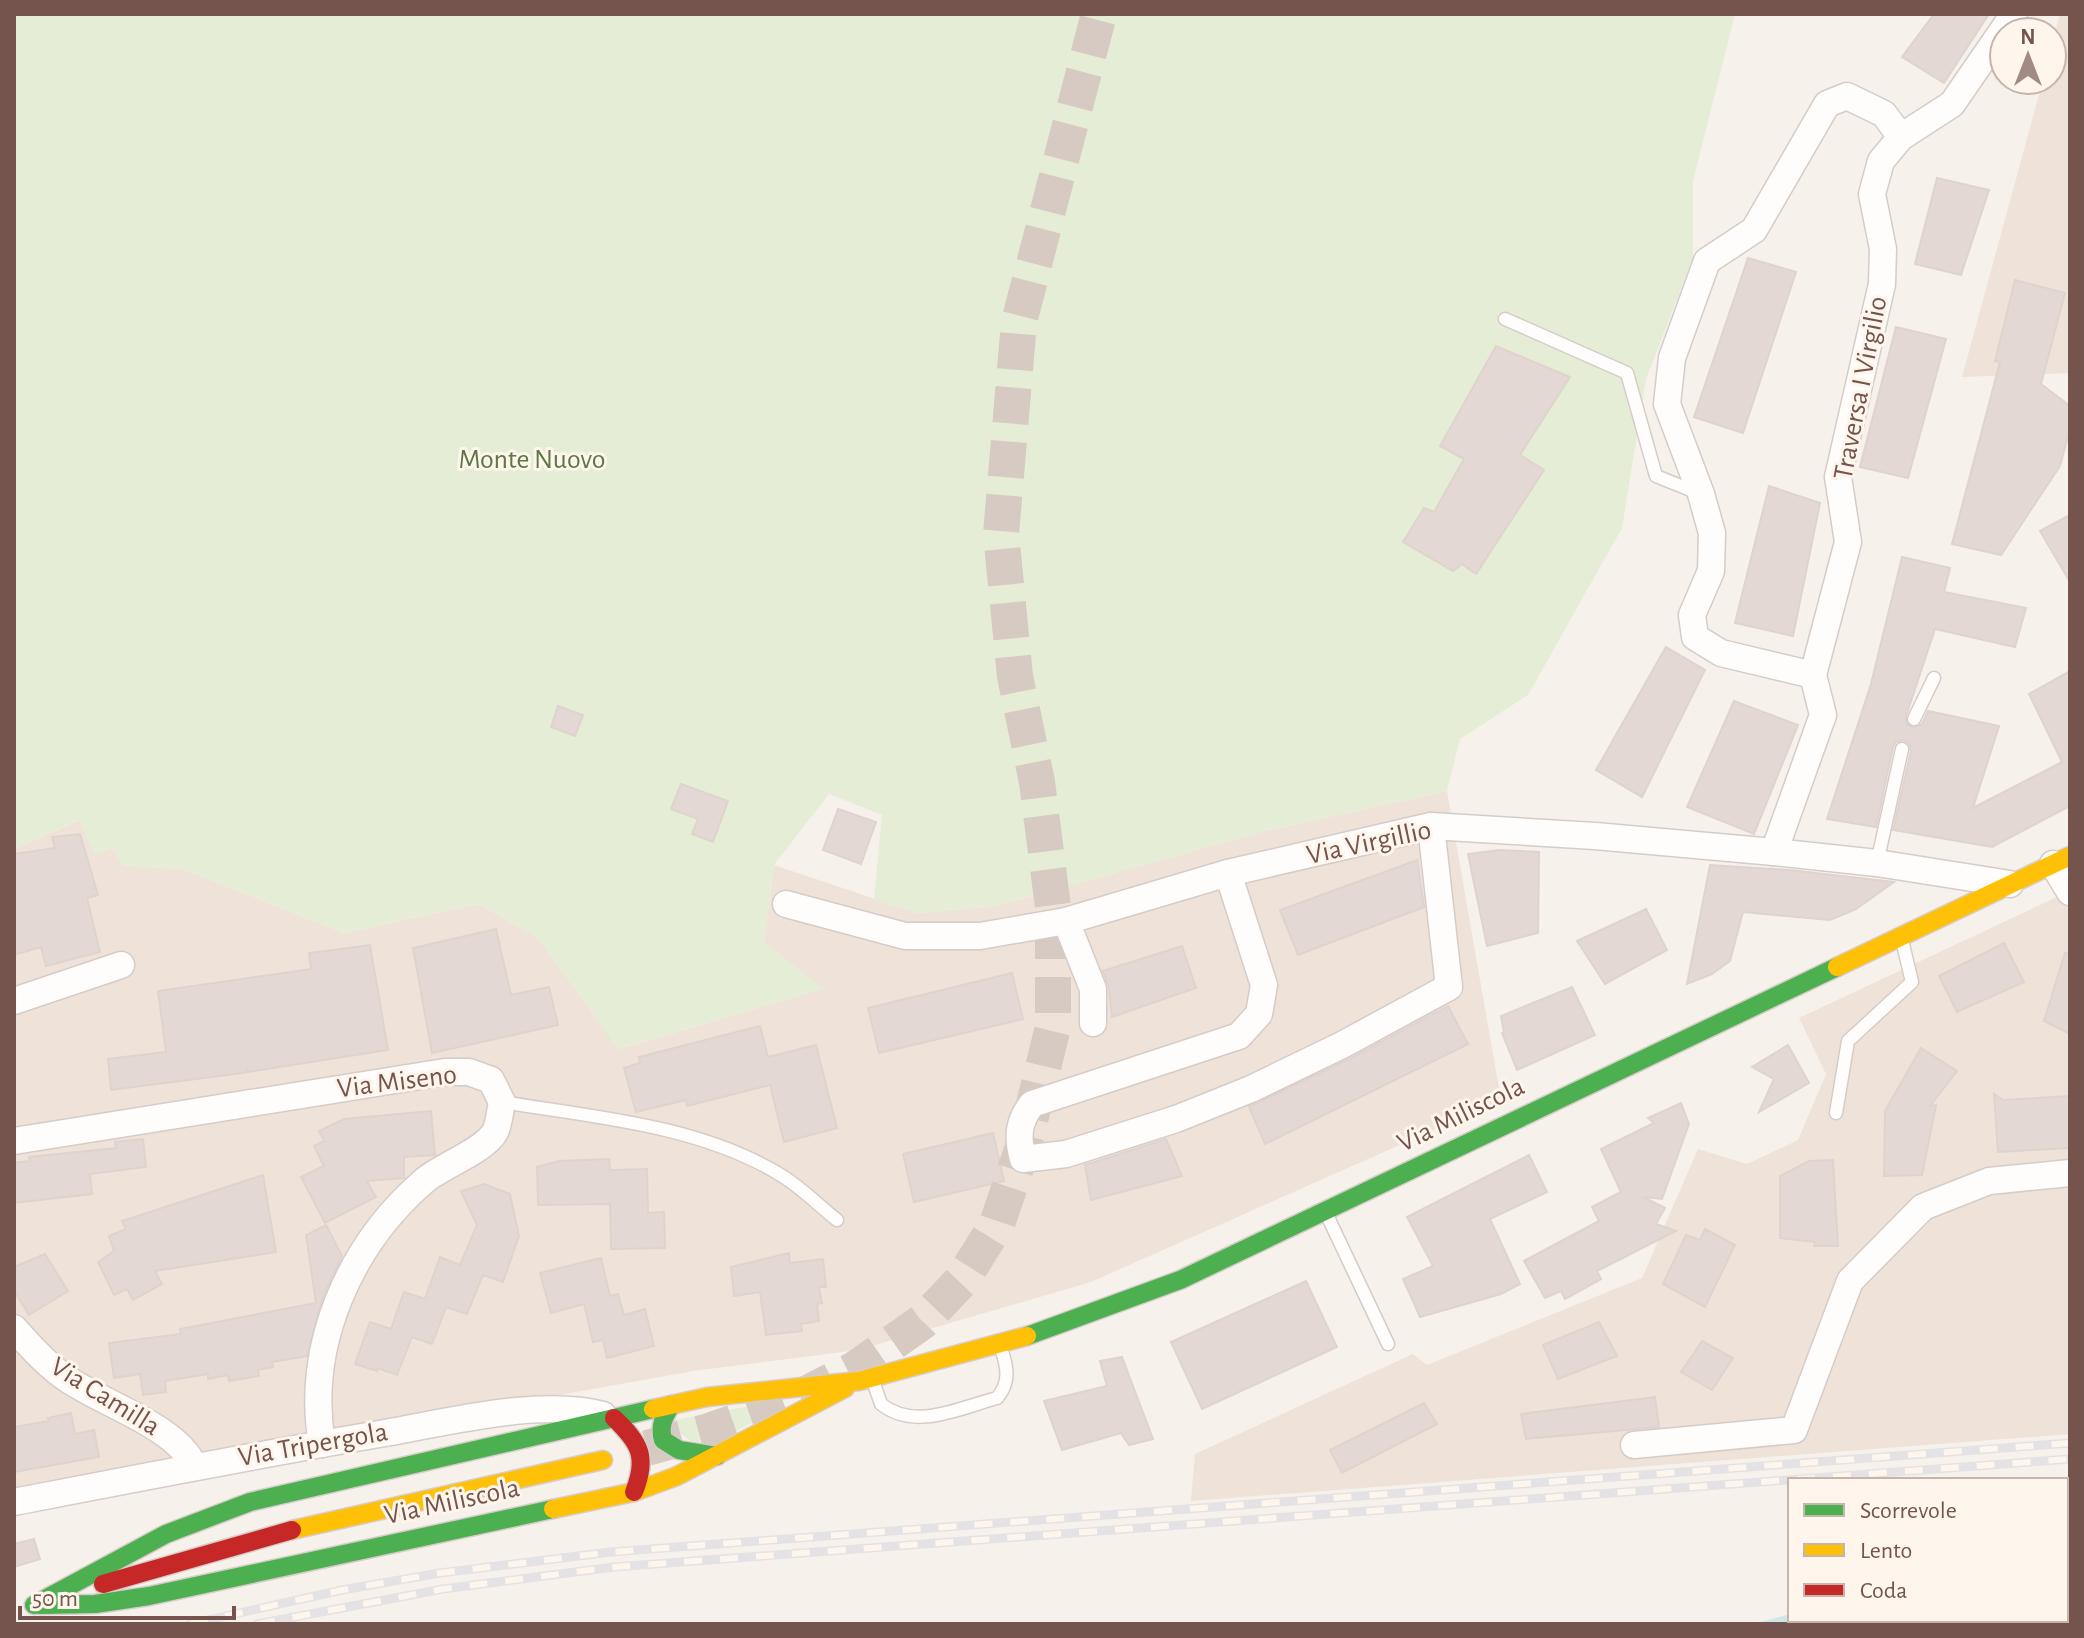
<svg xmlns="http://www.w3.org/2000/svg" width="2084" height="1638" viewBox="0 0 2084 1638" font-family="'Alegreya Sans',sans-serif">
<style>
.residential{fill:#efe2d9}
.green{fill:#e6edd6}
.water{fill:#cde8e6}
.building{fill:#e3d8d3;stroke:#dfd3cd;stroke-width:2}
.lines{fill:none;stroke-linecap:round;stroke-linejoin:round}
.secondary-tunnel{stroke:#d6cac3;stroke-width:36;stroke-dasharray:36 18;stroke-linecap:butt}
.lane-casing{stroke:#d5ccc8;stroke-width:15}
.street-casing{stroke:#d5ccc8;stroke-width:29}
.fast-casing{stroke:#d6ccc8;stroke-width:21}
.slow-casing{stroke:#d6ccc8;stroke-width:21}
.jam-casing{stroke:#d6ccc8;stroke-width:21}
.lane{stroke:#fefdfc;stroke-width:12}
.street{stroke:#fefdfc;stroke-width:26}
.fast{stroke:#4caf50;stroke-width:18}
.slow{stroke:#ffc107;stroke-width:18}
.jam{stroke:#c62828;stroke-width:18}
.rail-casing{stroke:#e4e2e5;stroke-width:9}
.rail{stroke:#fef5ed;stroke-width:6;stroke-dasharray:18;stroke-linecap:butt}
.labels{text-anchor:middle;dominant-baseline:central;stroke-width:6;stroke-linejoin:round;paint-order:stroke}
.street-label{font-size:28px;fill:#74544c;stroke:#fef5ed}
.park-label{font-size:28px;fill:#5c7944;stroke:#fef5ed}
</style>
<rect width="100%" height="100%" fill="#f6f1eb"/>
<g class="residential">
<path d="M 2060,14 L 2070,14 L 2070,373 L 1962,377 L 2043,80 L 2052,80 L 2052,45 Z"/>
<path d="M 1447,791 L 1501,1100 L 1091,1282 L 858,1350 L 693,1371 L 14,1493 L 14,849 L 80,820 L 112,848 L 124,866 L 183,869 L 344,933 L 479,904 L 538,938 L 619,1049 L 822,989 L 764,943 L 774,865 L 917,913 L 996,906 L 1261,832 Z"/>
<path d="M 2070,891 L 2070,1434 L 1191,1501 L 1195,1454 L 1413,1354 L 1427,1365 L 1642,1278 L 1698,1149 L 1747,1164 L 1798,1140 L 1826,1074 L 1799,1018 Z"/>
</g>
<g class="green">
<path d="M 14,14 L 1735,14 L 1693,181 L 1693,258 L 1646,379 L 1622,528 L 1528,695 L 1460,739 L 1447,791 L 1261,832 L 996,906 L 917,913 L 874,900 L 882,815 L 829,794 L 774,865 L 764,942 L 823,989 L 618,1049 L 538,938 L 479,904 L 344,933 L 183,869 L 123,866 L 112,848 L 95,855 L 79,820 L 14,849 Z"/>
<path d="M 745,1407 L 755,1410 L 757,1420 L 719,1440 L 695,1444 L 671,1426 L 675,1420 Z"/>
</g>
<g class="water">
<path d="M 2066,1586 L 2070,1586 L 2070,1624 L 1964,1624 L 1963,1620 L 2066,1620 Z"/>
<path d="M 1790,1614 L 1790,1620 L 1915,1620 L 1916,1624 L 1753,1624 Z"/>
</g>
<g class="building">
<path d="M 1934,14 L 1989,14 L 1944,83 L 1902,57 Z"/>
<path d="M 1937,178 L 1989,190 L 1961,275 L 1915,264 Z"/>
<path d="M 1748,258 L 1796,272 L 1743,433 L 1694,417 Z"/>
<path d="M 2015,280 L 2065,293 L 2041,384 L 2070,406 L 2070,429 L 2060,466 L 2001,555 L 1952,544 L 2000,362 L 1995,361 Z"/>
<path d="M 1896,327 L 1946,339 L 1908,478 L 1860,467 Z"/>
<path d="M 1496,346 L 1570,377 L 1520,455 L 1544,470 L 1476,574 L 1462,564 L 1453,571 L 1403,542 L 1424,508 L 1434,512 L 1464,459 L 1440,446 Z"/>
<path d="M 1769,486 L 1820,503 L 1793,636 L 1735,623 Z"/>
<path d="M 2070,515 L 2070,582 L 2040,531 Z"/>
<path d="M 1902,557 L 1950,568 L 1944,592 L 2026,608 L 2015,647 L 1935,629 L 1906,716 L 1906,723 L 1914,728 L 1922,724 L 1928,711 L 1999,726 L 1973,808 L 2062,762 L 2029,694 L 2070,671 L 2070,806 L 1992,847 L 1893,830 L 1911,751 L 1909,743 L 1903,740 L 1896,742 L 1893,747 L 1876,827 L 1827,819 L 1871,684 Z"/>
<path d="M 1666,647 L 1705,670 L 1642,797 L 1596,770 Z"/>
<path d="M 1734,701 L 1798,725 L 1754,834 L 1687,807 Z"/>
<path d="M 558,706 L 583,715 L 575,736 L 551,727 Z"/>
<path d="M 681,784 L 728,801 L 713,842 L 692,834 L 698,819 L 671,809 Z"/>
<path d="M 838,809 L 876,822 L 861,864 L 823,850 Z"/>
<path d="M 80,834 L 98,895 L 87,898 L 100,952 L 46,966 L 41,947 L 14,955 L 14,854 L 55,848 L 52,837 Z"/>
<path d="M 1499,850 L 1539,852 L 1538,933 L 1487,946 L 1468,854 Z"/>
<path d="M 1417,860 L 1424,907 L 1298,955 L 1280,910 Z"/>
<path d="M 1710,865 L 1789,870 L 1894,882 L 1856,909 L 1830,920 L 1743,912 L 1730,961 L 1712,974 L 1687,984 Z"/>
<path d="M 1646,909 L 1667,950 L 1605,984 L 1577,941 Z"/>
<path d="M 496,929 L 511,995 L 549,987 L 558,1025 L 432,1053 L 413,948 Z"/>
<path d="M 2004,943 L 2024,982 L 1957,1012 L 1939,976 Z"/>
<path d="M 370,945 L 388,1050 L 248,1072 L 247,1069 L 247,1072 L 243,1073 L 111,1090 L 108,1059 L 166,1052 L 158,991 L 311,969 L 309,953 Z"/>
<path d="M 1182,946 L 1196,988 L 1112,1017 L 1109,988 L 1103,971 Z"/>
<path d="M 2065,953 L 2070,954 L 2070,1034 L 2044,1021 Z"/>
<path d="M 1012,973 L 1023,1019 L 879,1053 L 868,1008 Z"/>
<path d="M 1572,987 L 1595,1035 L 1517,1070 L 1502,1033 L 1504,1032 L 1501,1016 Z"/>
<path d="M 1448,1006 L 1468,1044 L 1265,1144 L 1249,1107 L 1349,1059 Z"/>
<path d="M 760,1026 L 768,1057 L 816,1045 L 837,1128 L 784,1142 L 770,1085 L 687,1106 L 686,1100 L 636,1112 L 624,1068 L 640,1063 L 639,1057 Z"/>
<path d="M 1788,1045 L 1809,1083 L 1759,1112 L 1774,1079 L 1752,1067 Z"/>
<path d="M 1921,1048 L 1957,1071 L 1930,1106 L 1936,1105 L 1922,1175 L 1884,1176 L 1885,1111 Z"/>
<path d="M 1994,1094 L 2003,1100 L 2070,1096 L 2070,1148 L 1998,1152 Z"/>
<path d="M 1681,1103 L 1689,1124 L 1662,1199 L 1643,1197 L 1665,1208 L 1656,1224 L 1676,1231 L 1597,1271 L 1601,1279 L 1565,1299 L 1561,1291 L 1545,1298 L 1524,1261 L 1599,1221 L 1592,1207 L 1621,1192 L 1601,1149 L 1654,1123 L 1648,1118 Z"/>
<path d="M 431,1111 L 435,1155 L 404,1157 L 404,1178 L 367,1181 L 376,1197 L 325,1223 L 301,1177 L 324,1166 L 314,1146 L 324,1141 L 319,1131 L 344,1119 Z"/>
<path d="M 993,1133 L 1004,1181 L 914,1202 L 903,1154 Z"/>
<path d="M 143,1139 L 146,1167 L 90,1174 L 92,1194 L 14,1203 L 14,1163 L 30,1161 L 29,1157 L 116,1148 L 115,1142 Z"/>
<path d="M 1166,1139 L 1182,1176 L 1091,1200 L 1085,1165 Z"/>
<path d="M 1529,1155 L 1547,1192 L 1490,1219 L 1520,1284 L 1501,1294 L 1420,1317 L 1403,1279 L 1433,1266 L 1407,1217 Z"/>
<path d="M 609,1159 L 610,1170 L 647,1169 L 648,1213 L 664,1212 L 665,1248 L 611,1249 L 610,1204 L 538,1205 L 537,1167 L 559,1161 Z"/>
<path d="M 1833,1160 L 1838,1246 L 1814,1246 L 1815,1242 L 1780,1238 L 1780,1176 L 1809,1161 Z"/>
<path d="M 263,1175 L 276,1252 L 155,1271 L 162,1284 L 133,1300 L 127,1289 L 114,1295 L 98,1262 L 114,1251 L 109,1236 L 126,1229 L 122,1221 Z"/>
<path d="M 484,1184 L 510,1194 L 519,1236 L 503,1282 L 483,1275 L 467,1314 L 446,1307 L 432,1344 L 412,1337 L 397,1375 L 378,1368 L 377,1371 L 355,1364 L 370,1322 L 391,1329 L 404,1292 L 425,1299 L 440,1257 L 460,1265 L 477,1225 L 461,1191 Z"/>
<path d="M 326,1225 L 342,1256 L 324,1294 L 307,1356 L 272,1362 L 273,1367 L 258,1370 L 259,1376 L 229,1381 L 228,1375 L 208,1379 L 208,1374 L 165,1381 L 166,1392 L 143,1395 L 140,1374 L 114,1378 L 109,1343 L 181,1334 L 180,1329 L 316,1303 L 306,1235 Z"/>
<path d="M 1705,1229 L 1735,1245 L 1705,1307 L 1663,1284 L 1686,1235 L 1700,1240 Z"/>
<path d="M 789,1253 L 790,1263 L 823,1259 L 826,1287 L 819,1287 L 822,1303 L 817,1304 L 819,1321 L 801,1324 L 802,1331 L 766,1335 L 760,1292 L 734,1296 L 731,1267 Z"/>
<path d="M 45,1254 L 68,1291 L 29,1315 L 14,1291 L 14,1267 Z"/>
<path d="M 601,1258 L 610,1296 L 618,1294 L 624,1315 L 645,1309 L 654,1346 L 607,1358 L 603,1340 L 593,1342 L 584,1304 L 551,1313 L 540,1273 Z"/>
<path d="M 1306,1281 L 1337,1347 L 1202,1409 L 1171,1342 Z"/>
<path d="M 1599,1322 L 1617,1356 L 1558,1379 L 1543,1345 Z"/>
<path d="M 1702,1341 L 1733,1358 L 1712,1390 L 1681,1372 Z"/>
<path d="M 1122,1357 L 1153,1439 L 1129,1445 L 1121,1433 L 1062,1450 L 1044,1401 L 1107,1386 L 1100,1361 Z"/>
<path d="M 1655,1397 L 1659,1427 L 1526,1439 L 1521,1414 Z"/>
<path d="M 1424,1403 L 1437,1424 L 1342,1473 L 1330,1450 Z"/>
<path d="M 71,1413 L 75,1434 L 94,1430 L 99,1457 L 14,1472 L 14,1427 L 49,1421 L 48,1418 Z"/>
<path d="M 34,1539 L 40,1559 L 14,1567 L 14,1544 Z"/>
</g>
<g class="lines">
<path class="secondary-tunnel" d="M 647,1448 L 709,1431 L 788,1403 L 855,1369 L 922,1322 L 962,1280 L 997,1224 L 1025,1141 L 1053,1027 L 1053,907 L 1037,782 L 1015,676 L 1001,534 L 1019,322 L 1099,14"/>
<defs>
<g id="lane">
<path d="M 1505,319 L 1627,373 L 1656,476 L 1698,493"/>
<path d="M 1914,719 L 1934,678"/>
<path d="M 1877,863 L 1902,749"/>
<path d="M 502,1102 C 594,1117 698,1125 779,1174 C 800,1186 818,1205 837,1220"/>
<path d="M 1836,1113 L 1848,1041 L 1912,982 L 1902,940"/>
<path d="M 1326,1213 L 1388,1344"/>
<path d="M 873,1381 L 881,1404 C 915,1431 959,1408 997,1398 C 1011,1382 1007,1366 1001,1348"/>
</g>
<g id="street">
<path d="M 1813,675 L 1721,653 L 1695,637 L 1692,615 L 1711,571 L 1712,533 L 1701,494 L 1667,404 L 1672,358 L 1707,261 L 1754,230 L 1827,104 L 1847,96 L 1884,114 L 1901,137"/>
<path d="M 1774,852 L 1823,715 L 1813,675 L 1848,542 L 1838,477 L 1882,284 L 1883,249 L 1872,194 L 1881,161 L 1901,137 L 1952,104 L 2014,14"/>
<path d="M 2053,864 L 2070,892"/>
<path d="M 1228,873 L 1264,985 L 1259,1014 L 1239,1036 L 1032,1104 C 1018,1122 1017,1137 1023,1159 L 1066,1154 L 1176,1119 L 1251,1089 L 1342,1045 L 1449,987 L 1431,826"/>
<path d="M 786,904 L 905,936 L 980,936 L 1066,921 L 1228,873 L 1431,826 L 1595,836 L 1774,852 L 1877,863 L 2010,884"/>
<path d="M 1066,921 L 1093,989 L 1093,1023"/>
<path d="M 14,1001 L 121,965"/>
<path d="M 14,1141 L 445,1072 L 469,1072 L 491,1080 L 502,1102 C 500,1111 499,1124 495,1132 C 484,1151 441,1166 424,1181 C 350,1245 305,1345 322,1444"/>
<path d="M 14,1328 C 29,1345 45,1363 63,1376 C 99,1403 176,1425 194,1466"/>
<path d="M 1634,1445 L 1794,1430 L 1850,1281 L 1923,1207 L 1989,1181 L 2070,1173"/>
<path d="M 14,1502 C 138,1478 261,1454 385,1433 C 448,1422 541,1398 603,1415"/>
</g>
<g id="fast">
<path d="M 1027,1336 L 1180,1280 L 1837,967"/>
<path d="M 671,1405 C 664,1417 659,1426 663,1440 L 679,1450 L 717,1456"/>
<path d="M 34,1605 L 166,1534 L 250,1502 L 653,1409"/>
<path d="M 40,1605 L 95,1604 L 149,1596 L 553,1509"/>
</g>
<g id="slow">
<path d="M 1837,967 L 2070,856"/>
<path d="M 653,1409 L 707,1397 L 859,1381 L 1027,1336"/>
<path d="M 553,1509 L 634,1492 L 677,1476 L 845,1388"/>
<path d="M 292,1530 L 603,1460"/>
</g>
<g id="jam">
<path d="M 614,1418 C 640,1443 648,1457 634,1492"/>
<path d="M 103,1584 L 292,1530"/>
</g>
</defs>
<use href="#lane" class="lane-casing"/>
<use href="#street" class="street-casing"/>
<use href="#fast" class="fast-casing"/>
<use href="#slow" class="slow-casing"/>
<use href="#jam" class="jam-casing"/>
<use href="#lane" class="lane"/>
<use href="#street" class="street"/>
<use href="#fast" class="fast"/>
<use href="#slow" class="slow"/>
<use href="#jam" class="jam"/>
<defs>
<g id="rail">
<path d="M 190,1624 L 342,1590 L 440,1573 L 611,1552 L 2070,1443"/>
<path d="M 257,1624 L 443,1589 L 614,1567 L 2070,1459"/>
</g>
</defs>
<use href="#rail" class="rail-casing"/>
<use href="#rail" class="rail"/>
</g>
<g class="labels">
<g class="street-label">
<text transform="translate(1861 388) rotate(-79)">Traversa I Virgilio</text>
<text transform="translate(1369 843) rotate(-12)">Via Virgillio</text>
<text transform="translate(397 1082) rotate(-7)">Via Miseno</text>
<text transform="translate(1461 1115) rotate(-26)">Via Miliscola</text>
<text transform="translate(105 1397) rotate(32)">Via Camilla</text>
<text transform="translate(313 1445) rotate(-10)">Via Tripergola</text>
<text transform="translate(452 1502) rotate(-12)">Via Miliscola</text>
</g>
<g class="park-label">
<text x="532" y="460">Monte Nuovo</text>
</g>
</g>
<rect width="2084" height="1638" fill="none" stroke="#74544c" stroke-width="32"/>
<rect x="1788" y="1478" width="280" height="144" fill="#fef5ed" stroke="#c7b5ad" stroke-width="2"/>
<rect x="1804" y="1504" width="40" height="12" fill="#4caf50" stroke="#c7b5ad" stroke-width="2"/>
<text x="1860" y="1518" font-size="24" fill="#74544c">Scorrevole</text>
<rect x="1804" y="1544" width="40" height="12" fill="#ffc107" stroke="#c7b5ad" stroke-width="2"/>
<text x="1860" y="1558" font-size="24" fill="#74544c">Lento</text>
<rect x="1804" y="1584" width="40" height="12" fill="#c62828" stroke="#c7b5ad" stroke-width="2"/>
<text x="1860" y="1598" font-size="24" fill="#74544c">Coda</text>
<g transform="translate(2028 56)"><circle r="38" fill="#fef5ed" stroke="#c7b5ad" stroke-width="2"/>
<path d="M0-6L14 30L0 20L-14 30Z" fill="#a28b84"/>
<text y="-12" font-size="22" font-weight="bold" text-anchor="middle" fill="#74544c">N</text>
</g>
<path d="M20 1606v12h214v-12" fill="none" stroke="#74544c" stroke-width="4"/>
<text x="32" y="1606" font-size="24" fill="#74544c" stroke="#fef5ed" stroke-width="6" paint-order="stroke">50 m</text>
</svg>
